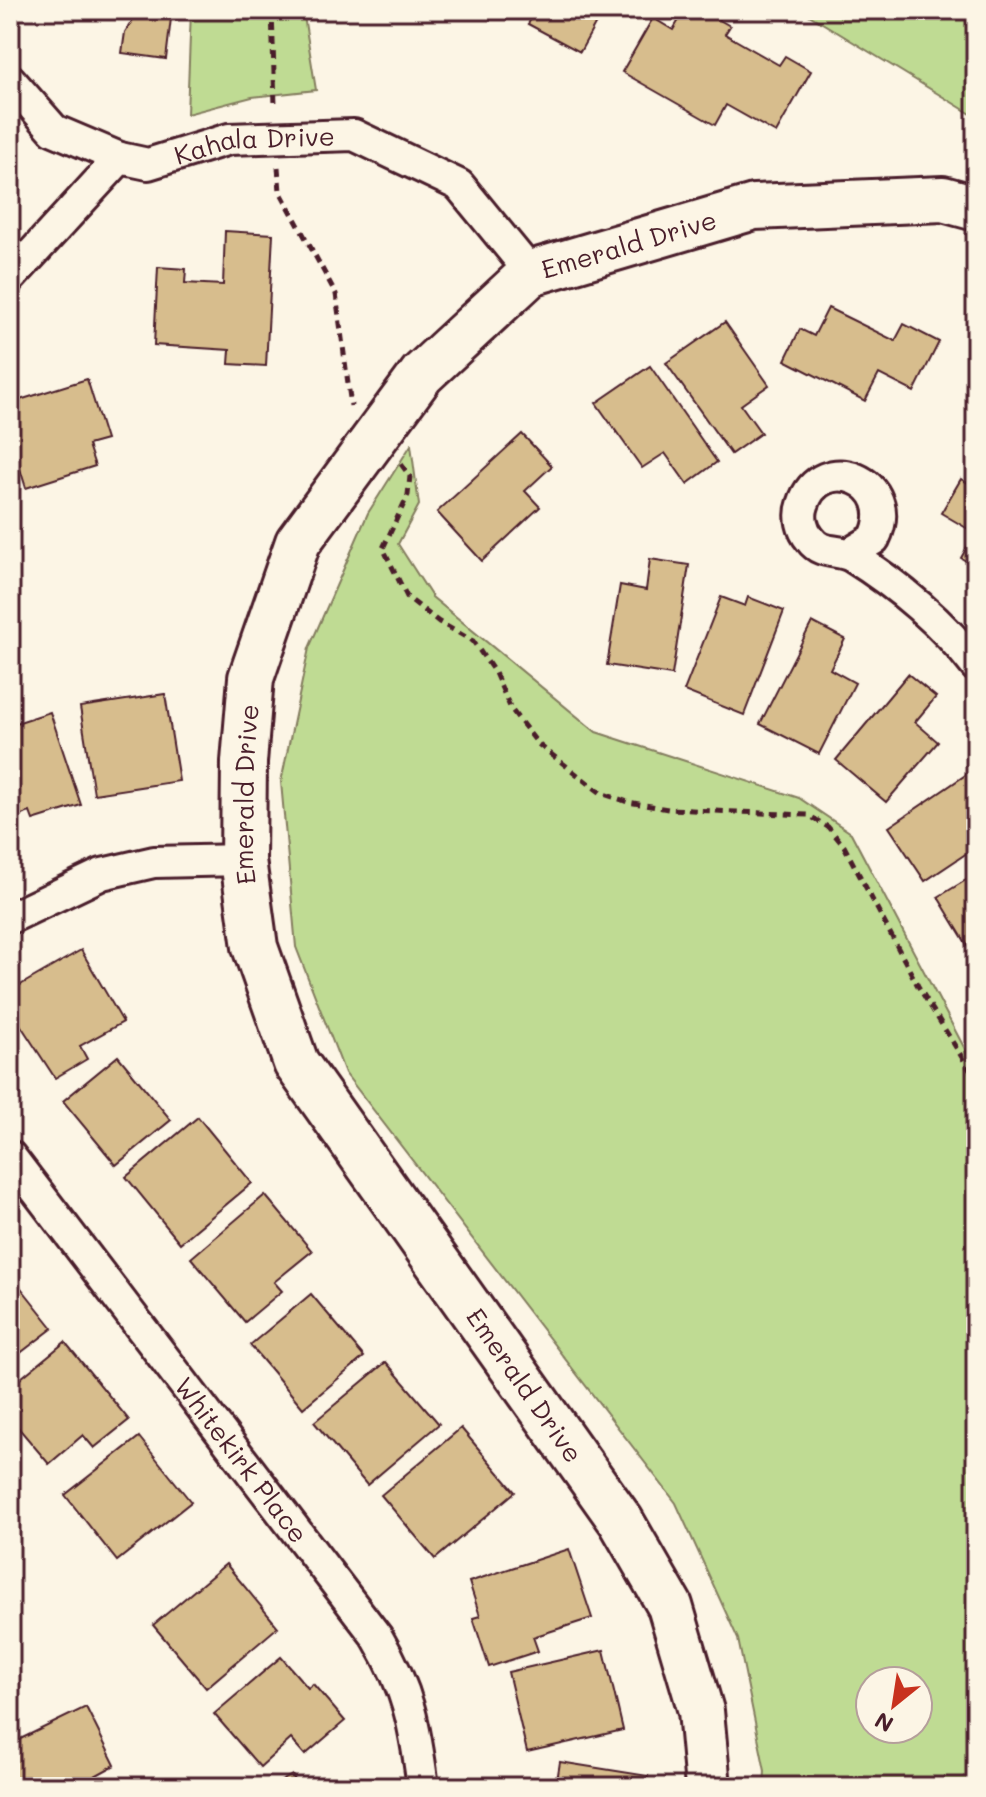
<svg xmlns="http://www.w3.org/2000/svg" width="986" height="1797" viewBox="0 0 986 1797" font-family="Mali,sans-serif">
<style>
.green{fill:#bfdb93;stroke:#847d5f;stroke-width:2;fill-rule:evenodd}
.building{fill:#d7bd8d;stroke:#4a1f2b;stroke-width:2}
.lines{fill:none;stroke-linecap:round;stroke-linejoin:round}
.street-casing{stroke:#4a1f2b;stroke-width:36}
.secondary-casing{stroke:#4a1f2b;stroke-width:50}
.path{stroke:#4a1f2b;stroke-width:5;stroke-dasharray:8 6;stroke-linecap:butt}
.street{stroke:#fcf5e5;stroke-width:30}
.secondary{stroke:#fcf5e5;stroke-width:44}
.labels{text-anchor:middle;dominant-baseline:central;stroke-width:7;stroke-linejoin:round;paint-order:stroke}
.street-label{font-size:26px;fill:#4a1f2b;stroke:#fcf5e5}
</style>
<rect width="100%" height="100%" fill="#fcf5e5"/>
<filter id="ink" filterUnits="userSpaceOnUse"><feTurbulence type="fractalNoise" baseFrequency=".0125" numOctaves="2"/><feDisplacementMap in="SourceGraphic" scale="16" xChannelSelector="R" yChannelSelector="G"/><feConvolveMatrix kernelMatrix="1 2 1 2 8 2 1 2 1" color-interpolation-filters="sRGB"/></filter>
<g filter="url(#ink)">
<g class="green">
<path d="M 191,10 L 303,10 L 316,90 L 252,97 L 187,114 Z"/>
<path d="M 801,10 L 976,10 L 976,117 Z"/>
<path d="M 411,445 L 419,505 L 398,544 L 432,597 L 596,732 L 799,798 L 851,833 L 976,1070 L 976,1787 L 764,1787 L 765,1771 L 738,1639 L 676,1503 L 345,1073 L 296,947 L 281,782 L 309,648 L 368,513 ZM 918,1681 L 918,1729 L 870,1729 L 870,1681 Z"/>
</g>
<g class="building">
<path d="M 139,10 L 172,10 L 166,59 L 122,53 L 125,32 Z"/>
<path d="M 536,10 L 598,10 L 602,12 L 580,52 L 528,24 Z"/>
<path d="M 685,10 L 702,10 L 730,26 L 725,34 L 779,65 L 785,56 L 811,71 L 776,133 L 726,105 L 715,125 L 622,72 L 653,18 L 673,30 Z"/>
<path d="M 225,231 L 273,234 L 266,366 L 229,364 L 230,350 L 154,345 L 158,267 L 186,269 L 185,283 L 223,285 Z"/>
<path d="M 828,308 L 895,341 L 904,324 L 939,342 L 914,392 L 879,374 L 865,401 L 785,360 L 800,329 L 814,336 Z"/>
<path d="M 725,322 L 769,385 L 741,405 L 761,433 L 731,454 L 666,363 Z"/>
<path d="M 650,366 L 717,462 L 687,484 L 665,453 L 642,468 L 596,403 Z"/>
<path d="M 87,379 L 106,440 L 88,445 L 95,466 L 26,488 L 10,437 L 10,403 Z"/>
<path d="M 522,434 L 552,466 L 525,491 L 540,507 L 482,561 L 437,512 Z"/>
<path d="M 961,479 L 976,488 L 976,567 L 961,558 L 975,533 L 941,513 Z"/>
<path d="M 650,559 L 689,565 L 672,675 L 607,665 L 620,585 L 646,590 Z"/>
<path d="M 721,597 L 745,606 L 748,597 L 784,611 L 744,715 L 684,691 Z"/>
<path d="M 812,622 L 845,639 L 830,669 L 855,683 L 819,754 L 760,724 Z"/>
<path d="M 908,674 L 936,697 L 915,722 L 938,742 L 886,802 L 836,760 Z"/>
<path d="M 165,694 L 179,781 L 94,794 L 80,707 Z"/>
<path d="M 50,712 L 81,805 L 33,820 L 30,812 L 10,819 L 10,725 Z"/>
<path d="M 973,770 L 976,775 L 976,847 L 925,881 L 889,827 Z"/>
<path d="M 976,874 L 976,951 L 972,953 L 938,897 Z"/>
<path d="M 81,950 L 123,1022 L 80,1046 L 87,1059 L 55,1078 L 10,1009 L 10,991 Z"/>
<path d="M 118,1056 L 171,1120 L 116,1165 L 63,1101 Z"/>
<path d="M 198,1117 L 252,1183 L 180,1243 L 126,1177 Z"/>
<path d="M 265,1195 L 312,1251 L 274,1282 L 282,1291 L 245,1322 L 191,1258 Z"/>
<path d="M 10,1274 L 53,1328 L 10,1361 Z"/>
<path d="M 311,1294 L 364,1357 L 303,1408 L 250,1345 Z"/>
<path d="M 65,1342 L 129,1420 L 94,1448 L 83,1435 L 49,1464 L 10,1418 L 10,1387 Z"/>
<path d="M 386,1362 L 439,1424 L 367,1485 L 314,1422 Z"/>
<path d="M 461,1428 L 515,1492 L 435,1559 L 381,1495 Z"/>
<path d="M 139,1437 L 191,1502 L 117,1561 L 65,1495 Z"/>
<path d="M 569,1549 L 592,1618 L 533,1637 L 538,1651 L 489,1667 L 473,1618 L 480,1616 L 469,1582 Z"/>
<path d="M 226,1564 L 278,1627 L 206,1688 L 153,1625 Z"/>
<path d="M 604,1650 L 623,1730 L 527,1752 L 508,1672 Z"/>
<path d="M 281,1657 L 308,1688 L 313,1684 L 345,1721 L 305,1755 L 291,1739 L 260,1767 L 214,1714 Z"/>
<path d="M 86,1707 L 115,1765 L 75,1787 L 31,1787 L 26,1777 L 16,1782 L 10,1769 L 10,1744 Z"/>
<path d="M 560,1762 L 648,1776 L 646,1787 L 556,1787 Z"/>
<path d="M 292,1775 L 299,1787 L 271,1787 Z"/>
</g>
<g class="lines">
<defs>
<g id="street">
<path d="M 10,80 L 54,130 L 120,158 L 10,278"/>
<path id="s1" d="M 120,158 L 148,164 L 229,139 L 354,135 L 459,185 L 531,273"/>
<path d="M 849,554 L 874,539 C 903,480 820,449 803,505 C 799,516 802,530 810,539 C 822,556 839,548 853,557 C 898,585 944,624 976,666"/>
<path d="M 10,918 L 102,874 L 154,862 L 243,860"/>
<path id="s2" d="M 10,1156 L 377,1637 C 409,1691 415,1726 423,1787"/>
</g>
<g id="secondary">
<path id="s3" d="M 708,1787 L 701,1711 L 670,1606 L 621,1521 L 296,1063 L 255,947 L 243,860 L 244,762 L 251,678 L 298,542 L 422,374 L 531,273 L 754,207 L 943,199 L 976,208"/>
</g>
</defs>
<use href="#street" class="street-casing"/>
<use href="#secondary" class="secondary-casing"/>
<g class="path">
<path d="M 272,10 L 275,106"/>
<path d="M 278,167 L 280,191 L 336,294 L 351,406"/>
<path d="M 401,464 L 410,476 L 408,495 L 383,548 L 407,597 L 439,622 L 473,641 L 495,673 L 511,709 L 538,744 L 601,793 L 628,802 L 668,809 L 808,815 L 828,827 L 844,846 L 918,986 L 976,1080"/>
</g>
<use href="#street" class="street"/>
<use href="#secondary" class="secondary"/>
</g>
</g>
<g class="labels">
<g class="street-label">
<text stroke="none"><textPath href="#s1" startOffset="138">Kahala Drive</textPath></text>
<text stroke="none"><textPath href="#s3" startOffset="1842">Emerald Drive</textPath></text>
<text stroke="none"><textPath href="#s3" startOffset="1122">Emerald Drive</textPath></text>
<text transform="translate(525 1385) rotate(55)">Emerald Drive</text>
<text stroke="none"><textPath href="#s2" startOffset="382">Whitekirk Place</textPath></text>
</g>
</g>
<rect width="986" height="1797" fill="none" stroke="#fcf5e5" stroke-width="40"/>
<rect x="20" y="20" width="946" height="1757" fill="none" stroke="#4a1f2b" stroke-width="3" filter="url(#ink)"/>
<g transform="translate(894 1705) rotate(210)"><circle r="38" fill="#fcf5e5" stroke="#b59f9b" stroke-width="2"/>
<path d="M0-6L14 30L0 20L-14 30Z" fill="#c8321e"/>
<text y="-12" font-size="22" font-weight="bold" text-anchor="middle" fill="#4a1f2b">N</text>
</g>
</svg>
